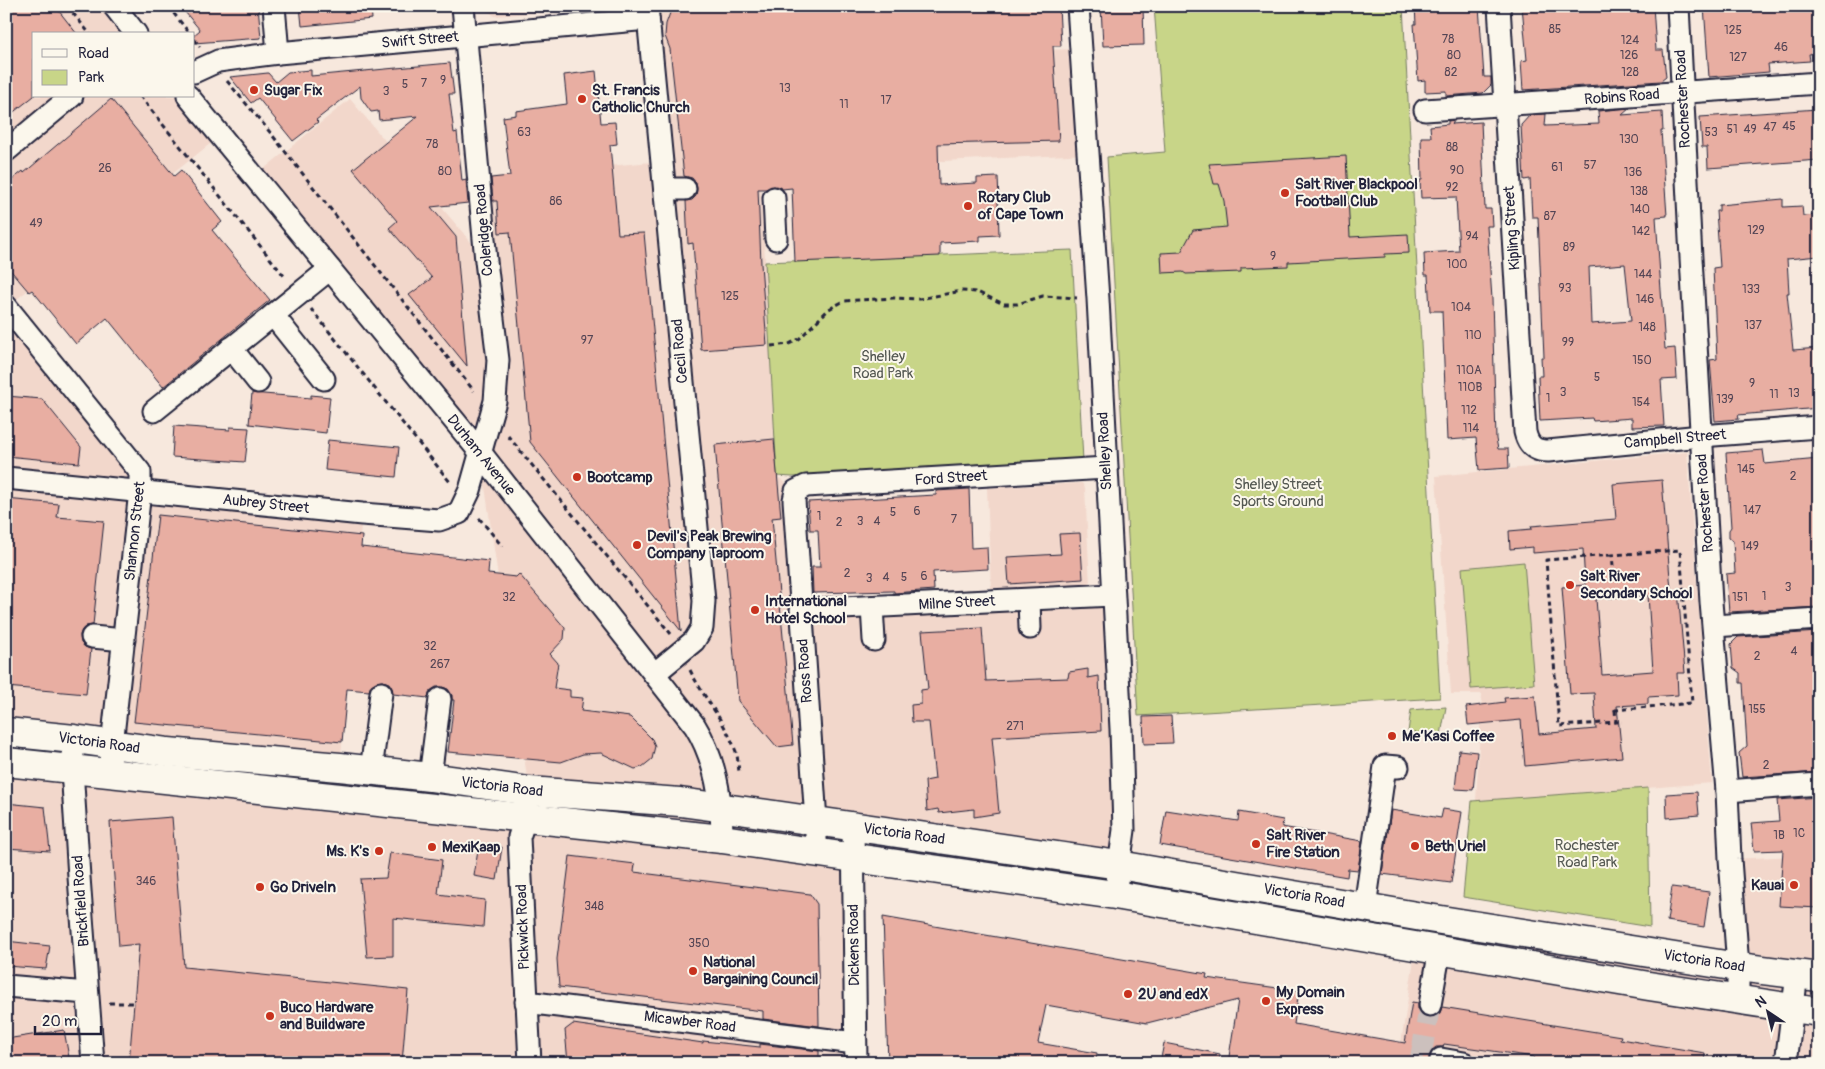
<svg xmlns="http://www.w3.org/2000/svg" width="1825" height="1069" viewBox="0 0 1825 1069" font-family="Pangolin,sans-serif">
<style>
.built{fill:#f2d7cb}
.green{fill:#c8d588;stroke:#757c62}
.building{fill:#e8aea2;stroke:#22223b;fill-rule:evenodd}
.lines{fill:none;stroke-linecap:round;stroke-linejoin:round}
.minor-tunnel{stroke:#ccc0bd;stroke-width:21;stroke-dasharray:21 11;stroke-linecap:butt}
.minor-casing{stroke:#22223b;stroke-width:25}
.major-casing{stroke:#22223b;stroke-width:31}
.path{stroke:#22223b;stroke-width:3;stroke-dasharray:5 4;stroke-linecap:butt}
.minor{stroke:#fbf7ec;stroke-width:21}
.major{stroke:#fbf7ec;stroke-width:28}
.poi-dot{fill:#c8321e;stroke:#fbf7ec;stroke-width:2}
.labels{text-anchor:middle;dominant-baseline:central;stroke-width:4;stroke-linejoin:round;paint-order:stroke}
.number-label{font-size:12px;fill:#544555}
.street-label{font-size:15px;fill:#22223b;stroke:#fbf7ec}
.poi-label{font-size:15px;font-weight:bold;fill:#22223b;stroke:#fbf7ec;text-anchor:start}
.park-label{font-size:15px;fill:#545852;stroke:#fbf7ec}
</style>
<rect width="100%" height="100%" fill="#f7e8dd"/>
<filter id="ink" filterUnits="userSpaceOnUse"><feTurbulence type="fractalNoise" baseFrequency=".02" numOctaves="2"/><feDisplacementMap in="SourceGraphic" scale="10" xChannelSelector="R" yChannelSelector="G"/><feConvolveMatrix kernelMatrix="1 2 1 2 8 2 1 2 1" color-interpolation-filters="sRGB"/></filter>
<g filter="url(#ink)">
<g class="built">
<path d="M 6,6 L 114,6 L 136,34 L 34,34 L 34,96 L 188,96 L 221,135 L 7,307 L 141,491 L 362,514 L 340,767 L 529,791 L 480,452 L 254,177 L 350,99 L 486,260 L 480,178 L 662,161 L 647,6 L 750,6 L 754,57 L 1081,49 L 1088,154 L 760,170 L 777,476 L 796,491 L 801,610 L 1113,595 L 1119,865 L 1034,853 L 1030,882 L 853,857 L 856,1063 L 6,1063 Z"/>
<path d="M 479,6 L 613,6 L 495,16 Z"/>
<path d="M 1687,452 L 1712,783 L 1476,801 L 1482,694 L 1451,694 L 1436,476 Z"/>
<path d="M 1082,483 L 1085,488 L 1090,585 L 991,590 L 987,488 Z"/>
<path d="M 1819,855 L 1819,1063 L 1398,1063 L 1416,946 L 1422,917 L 1738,967 L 1730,859 Z"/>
</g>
<g class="green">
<path d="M 1154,6 L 1403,6 L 1440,698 L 1138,716 L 1107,157 L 1165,152 Z"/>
<path d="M 1072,250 L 1083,461 L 793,477 L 777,476 L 765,262 Z"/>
<path d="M 1524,562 L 1534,684 L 1471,689 L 1462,568 Z"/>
<path d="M 1446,707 L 1441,735 L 1408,732 L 1411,710 Z"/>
<path d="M 1648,788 L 1650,927 L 1463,897 L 1472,801 Z"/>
</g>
<g class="building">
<path d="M 6,6 L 55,6 L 77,34 L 34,34 L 34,96 L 6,118 Z"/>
<path d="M 180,6 L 258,6 L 261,38 L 194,43 L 194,35 L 200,30 Z"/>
<path d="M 300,6 L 371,6 L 372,19 L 302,26 Z"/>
<path d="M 675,6 L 1059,6 L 1061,46 L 1053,46 L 1059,141 L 938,144 L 939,185 L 977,183 L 977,178 L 998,177 L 999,202 L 998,202 L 999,235 L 980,236 L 980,241 L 940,243 L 940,256 L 795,262 L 792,188 L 782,189 L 774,186 L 766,189 L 758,189 L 761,264 L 767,345 L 701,350 L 693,243 L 688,244 L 686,201 L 692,200 L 696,196 L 697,189 L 696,183 L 692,178 L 684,176 L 670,49 L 665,36 L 666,24 L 670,13 Z"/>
<path d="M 1101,6 L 1143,6 L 1144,45 L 1103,46 Z"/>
<path d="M 1415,6 L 1479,6 L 1484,77 L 1491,77 L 1491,85 L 1483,93 L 1446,96 L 1446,91 L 1425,92 L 1425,80 L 1418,81 L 1414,24 L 1416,24 Z"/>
<path d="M 1522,6 L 1653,6 L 1656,50 L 1663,50 L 1666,77 L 1661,81 L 1523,90 L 1521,61 L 1527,60 Z"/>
<path d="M 1704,6 L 1819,6 L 1819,53 L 1809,54 L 1810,61 L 1768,64 L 1769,72 L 1709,77 Z"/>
<path d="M 450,63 L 454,94 L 449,94 L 454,133 L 457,132 L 462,181 L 466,180 L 468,203 L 431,207 L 456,237 L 467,366 L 409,295 L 432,278 L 389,228 L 397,221 L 353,169 L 418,116 L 379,120 L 378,111 L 371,112 L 361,98 L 360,86 L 316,120 L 318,122 L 293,141 L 258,98 L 251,103 L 230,77 L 268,73 L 276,82 L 288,72 L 311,70 L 311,76 Z"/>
<path d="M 596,71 L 601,123 L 615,122 L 617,144 L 610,145 L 618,234 L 644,233 L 681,631 L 530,442 L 510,232 L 499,233 L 497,201 L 493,201 L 491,178 L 510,176 L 503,117 L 516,115 L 516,111 L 567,104 L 564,75 Z"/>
<path d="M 111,99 L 174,176 L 181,170 L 222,222 L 212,230 L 270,300 L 163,387 L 107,318 L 76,344 L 32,290 L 29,292 L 6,265 L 6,185 L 23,171 L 24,173 Z"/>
<path d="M 1630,108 L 1622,115 L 1662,112 L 1663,131 L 1661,131 L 1667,216 L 1656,217 L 1665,349 L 1675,348 L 1677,379 L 1661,380 L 1664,426 L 1632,427 L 1632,418 L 1593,421 L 1592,418 L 1540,421 L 1538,376 L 1542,376 L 1541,357 L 1544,357 L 1538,217 L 1532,217 L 1530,179 L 1524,180 L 1521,125 L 1530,115 L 1546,114 L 1545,126 L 1599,124 L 1598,111 ZM 1625,264 L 1631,321 L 1591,324 L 1589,267 Z"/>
<path d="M 1818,109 L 1819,160 L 1708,168 L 1707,147 L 1702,147 L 1700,117 Z"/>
<path d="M 1455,120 L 1452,124 L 1481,122 L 1485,209 L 1491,209 L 1492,226 L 1487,226 L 1492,299 L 1496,439 L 1498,449 L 1508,449 L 1509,468 L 1479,470 L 1476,438 L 1447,440 L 1442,311 L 1430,311 L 1428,275 L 1425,275 L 1424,253 L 1459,251 L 1456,197 L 1421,198 L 1420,180 L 1422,180 L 1421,137 L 1431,137 L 1430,126 L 1448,124 L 1448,121 Z"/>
<path d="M 1346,156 L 1350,237 L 1408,234 L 1409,253 L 1385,254 L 1385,257 L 1288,262 L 1288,266 L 1241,268 L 1241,272 L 1186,274 L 1183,272 L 1162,273 L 1161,253 L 1181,252 L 1193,230 L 1227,227 L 1224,201 L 1219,184 L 1214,184 L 1209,164 Z"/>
<path d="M 1783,199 L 1783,207 L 1802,206 L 1803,216 L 1819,215 L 1819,256 L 1787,259 L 1789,293 L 1787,293 L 1793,350 L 1819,348 L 1819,408 L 1738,415 L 1739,419 L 1715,421 L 1710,360 L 1717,359 L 1713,268 L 1720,267 L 1716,211 L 1719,211 L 1719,205 Z"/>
<path d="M 252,393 L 311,398 L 311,395 L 330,397 L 326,433 L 249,424 Z"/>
<path d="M 6,396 L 42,399 L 81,447 L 79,463 L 6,456 Z"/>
<path d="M 174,426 L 230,430 L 230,427 L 249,428 L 245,462 L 172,457 Z"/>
<path d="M 774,439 L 781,517 L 772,518 L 793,745 L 777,747 L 738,701 L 715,445 Z"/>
<path d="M 328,440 L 399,447 L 396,477 L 325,470 Z"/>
<path d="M 1763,450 L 1765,464 L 1819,459 L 1819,486 L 1817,486 L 1819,514 L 1819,607 L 1729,612 L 1726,574 L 1735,573 L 1733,541 L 1729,538 L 1729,530 L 1731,527 L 1726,453 Z"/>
<path d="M 1662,480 L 1671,590 L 1678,590 L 1685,673 L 1677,673 L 1678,695 L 1648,697 L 1648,704 L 1617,706 L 1622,757 L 1525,766 L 1521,720 L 1468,725 L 1466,707 L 1505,702 L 1504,698 L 1535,696 L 1539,734 L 1596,729 L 1594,693 L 1570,694 L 1562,587 L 1585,585 L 1583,549 L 1533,553 L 1533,547 L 1510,549 L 1509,531 L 1532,529 L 1531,526 L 1616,519 L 1613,484 ZM 1648,595 L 1653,671 L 1602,675 L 1596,599 Z"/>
<path d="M 969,489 L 971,548 L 987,547 L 988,569 L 933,572 L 934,590 L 894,593 L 894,591 L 813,593 L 812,567 L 820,567 L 818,530 L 810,530 L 808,502 L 936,495 L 936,491 Z"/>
<path d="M 6,499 L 59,504 L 57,517 L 104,521 L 93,625 L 86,626 L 82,630 L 80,635 L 81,643 L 85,647 L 91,649 L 86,694 L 6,687 Z"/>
<path d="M 158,515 L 362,536 L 361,547 L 489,561 L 488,574 L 516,577 L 519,574 L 565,628 L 564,639 L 550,654 L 558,663 L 554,688 L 570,690 L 570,697 L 583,698 L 581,711 L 630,717 L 652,739 L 655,746 L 652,759 L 642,767 L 635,769 L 601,753 L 583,754 L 561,762 L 448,752 L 454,700 L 452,700 L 452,695 L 448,689 L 442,687 L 436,687 L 430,691 L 428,698 L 393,694 L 392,688 L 389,683 L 382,681 L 376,682 L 371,685 L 369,691 L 347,689 L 342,742 L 134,722 Z"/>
<path d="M 1080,533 L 1083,579 L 1009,584 L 1007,557 L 1061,554 L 1059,534 Z"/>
<path d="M 982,628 L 986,681 L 1068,678 L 1069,672 L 1088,669 L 1088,678 L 1099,676 L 1101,731 L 992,737 L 999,813 L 974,817 L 974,809 L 939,813 L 938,809 L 927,811 L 925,781 L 935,779 L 929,722 L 912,722 L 911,705 L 921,704 L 921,690 L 928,689 L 922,631 Z"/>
<path d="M 1819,632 L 1819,772 L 1742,777 L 1739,753 L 1747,746 L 1743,683 L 1740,683 L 1740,673 L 1733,668 L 1731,644 L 1738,637 Z"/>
<path d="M 1171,716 L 1173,743 L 1144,744 L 1143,717 Z"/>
<path d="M 1459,750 L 1477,752 L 1473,790 L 1455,789 Z"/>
<path d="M 1697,792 L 1699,815 L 1667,818 L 1666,794 Z"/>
<path d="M 1819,797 L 1819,908 L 1779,906 L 1783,850 L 1754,851 L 1751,823 L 1779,821 L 1777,800 Z"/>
<path d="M 6,803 L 45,807 L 50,851 L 6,848 Z"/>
<path d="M 1443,809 L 1462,812 L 1451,883 L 1382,874 L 1391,810 L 1441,818 Z"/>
<path d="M 1166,810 L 1238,821 L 1239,812 L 1283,820 L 1282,827 L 1362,841 L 1358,870 L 1348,869 L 1347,877 L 1160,845 Z"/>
<path d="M 172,817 L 184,967 L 408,990 L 402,1063 L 129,1063 L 139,944 L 119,946 L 110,822 Z"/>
<path d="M 479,844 L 502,847 L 497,880 L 474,876 Z"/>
<path d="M 390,853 L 442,860 L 438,894 L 485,900 L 483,927 L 393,918 L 393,956 L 367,957 L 360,879 L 386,878 Z"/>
<path d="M 570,856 L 635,864 L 634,872 L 810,894 L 817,904 L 819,1026 L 763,1019 L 763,1011 L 559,987 L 557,959 Z"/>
<path d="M 1672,887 L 1709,892 L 1704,927 L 1667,921 Z"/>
<path d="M 883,917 L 1207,974 L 1206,978 L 1299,991 L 1294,1024 L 1405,1043 L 1412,1002 L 1418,1003 L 1418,1009 L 1422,1014 L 1427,1017 L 1435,1017 L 1440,1013 L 1442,1007 L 1621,1036 L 1620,1039 L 1705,1053 L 1704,1063 L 1533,1063 L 1534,1057 L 1444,1044 L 1443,1047 L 1436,1047 L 1431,1051 L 1429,1056 L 1429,1063 L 1228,1063 L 1238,1000 L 1147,1023 L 1046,1005 L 1038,1043 L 1097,1053 L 1096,1063 L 888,1063 Z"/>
<path d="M 6,941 L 50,946 L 46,969 L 6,966 Z"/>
<path d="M 573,1024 L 703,1043 L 703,1041 L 760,1047 L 760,1044 L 819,1051 L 819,1063 L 568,1063 L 565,1030 Z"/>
<path d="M 64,1030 L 70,1063 L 6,1063 L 6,1039 Z"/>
<path d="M 1164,1043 L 1220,1054 L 1219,1063 L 1160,1063 Z"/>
</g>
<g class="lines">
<path class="minor-tunnel" d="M 1430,1005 L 1421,1055 L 1441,1059"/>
<defs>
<g id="minor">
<path d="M 114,6 L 136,34"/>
<path d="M 274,6 L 278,53"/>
<path d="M 647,6 L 704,601 L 702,628 L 694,641 L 654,674"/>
<path d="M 1078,6 L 1098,299 L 1121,729 L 1124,830 L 1115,895"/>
<path d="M 1499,6 L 1525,432 C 1528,445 1534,451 1548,451 L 1701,436 L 1819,427"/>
<path d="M 1678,6 L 1691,258 L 1711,602 L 1727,791 L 1730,859 L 1738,967 L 1738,999"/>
<path d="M 194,72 L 218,61 L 278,53 L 648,19"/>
<path d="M 188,96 L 480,452 L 695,726 C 716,760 722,799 722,839"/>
<path d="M 1425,110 L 1819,83"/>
<path d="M 6,151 L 72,96"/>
<path d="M 665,189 L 685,189"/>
<path d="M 774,198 L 776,239"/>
<path d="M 6,306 L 140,472 L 140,491 L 109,772"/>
<path d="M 273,315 L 324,379"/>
<path d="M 231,348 L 258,382"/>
<path d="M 154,411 L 330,269"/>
<path d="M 6,478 L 362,514 L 439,520 L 459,513 L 470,490 L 495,401 L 498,360 L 486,261 L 463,6"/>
<path d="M 1029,600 L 1030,628"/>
<path d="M 872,607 L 874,640"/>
<path d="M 801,610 L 1113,595"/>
<path d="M 1714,626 L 1819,619"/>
<path d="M 92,637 L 124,640"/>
<path d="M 74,739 L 72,769 L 79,877 L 93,1063"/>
<path d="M 371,771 L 381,693"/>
<path d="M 430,777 L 440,699"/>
<path d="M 1727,791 L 1819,784"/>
<path d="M 527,804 L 526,817 L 519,837 L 530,1063"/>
<path d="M 853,826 L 856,1063"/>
<path d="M 816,853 L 816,821 L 794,500 L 796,491 L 806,486 L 1106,468"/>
<path d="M 1365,907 L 1385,766 L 1398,767"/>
<path d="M 6,986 L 87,993"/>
<path d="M 526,1002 L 855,1043"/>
<path d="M 1430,1005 L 1440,949"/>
<path d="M 1441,1059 L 1464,1063"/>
<path d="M 1786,1063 L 1797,974"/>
</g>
<g id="major">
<path d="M 6,732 L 74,739 L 168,752 L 340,767 L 430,777 L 529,791 L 680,802 L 746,811 L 1119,865 L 1422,917 L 1738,967 L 1819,977"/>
<path d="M 6,762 L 722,839 L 1115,895 L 1649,986 L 1819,1012"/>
</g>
</defs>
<use href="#minor" class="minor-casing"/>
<use href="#major" class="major-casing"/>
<g class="path">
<path d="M 67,6 L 90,34"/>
<path d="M 168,6 L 190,34"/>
<path d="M 194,39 L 200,47"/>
<path d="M 227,81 L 265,126 L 474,391"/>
<path d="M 140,96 L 285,277"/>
<path d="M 311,309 L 450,482"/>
<path d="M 771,346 L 789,344 L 799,339 L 829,309 L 844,301 L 893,298 L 919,299 L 962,291 L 977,292 L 1004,304 L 1017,304 L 1043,296 L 1077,298"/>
<path d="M 508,436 L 671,634"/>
<path d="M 479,518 L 502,546"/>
<path d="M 1612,555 L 1546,560 L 1559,726 L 1616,722"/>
<path d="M 1613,566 L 1612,555 L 1680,550 L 1692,703 L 1615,710 L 1615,706"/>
<path d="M 690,670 C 703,697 724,720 735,749 C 738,756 738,764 739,772"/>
<path d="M 1615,710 L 1616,722 L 1622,722"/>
<path d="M 109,1003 L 134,1003"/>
</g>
<use href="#minor" class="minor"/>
<use href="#major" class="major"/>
</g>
</g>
<g class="poi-dot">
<circle cx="254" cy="90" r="5"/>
<circle cx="582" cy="99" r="5"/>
<circle cx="1285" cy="193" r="5"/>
<circle cx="968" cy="206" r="5"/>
<circle cx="577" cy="477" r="5"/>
<circle cx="637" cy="545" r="5"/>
<circle cx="1570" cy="585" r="5"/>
<circle cx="755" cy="610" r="5"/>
<circle cx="1392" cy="736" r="5"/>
<circle cx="1256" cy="844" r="5"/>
<circle cx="1415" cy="846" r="5"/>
<circle cx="432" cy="847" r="5"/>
<circle cx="379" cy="851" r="5"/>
<circle cx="1794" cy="885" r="5"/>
<circle cx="260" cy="887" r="5"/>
<circle cx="693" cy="971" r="5"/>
<circle cx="1128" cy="994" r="5"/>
<circle cx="1266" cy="1001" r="5"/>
<circle cx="270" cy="1016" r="5"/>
</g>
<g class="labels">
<g class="number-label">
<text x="1555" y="29">85</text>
<text x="1733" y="30">125</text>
<text x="1448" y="39">78</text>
<text x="1630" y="40">124</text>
<text x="1781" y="47">46</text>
<text x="1454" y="55">80</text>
<text x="1629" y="55">126</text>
<text x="1738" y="57">127</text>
<text x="1451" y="72">82</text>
<text x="1630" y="72">128</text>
<text x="443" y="80">9</text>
<text x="424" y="83">7</text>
<text x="405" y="84">5</text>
<text x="785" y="88">13</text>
<text x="386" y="91">3</text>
<text x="886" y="100">17</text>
<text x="844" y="104">11</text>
<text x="1789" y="126">45</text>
<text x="1770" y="127">47</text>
<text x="1732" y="129">51</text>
<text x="1750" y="129">49</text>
<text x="524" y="132">63</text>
<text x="1711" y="132">53</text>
<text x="1629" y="139">130</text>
<text x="432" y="144">78</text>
<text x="1452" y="147">88</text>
<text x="1590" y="165">57</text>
<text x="1557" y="167">61</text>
<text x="105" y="168">26</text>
<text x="1457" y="170">90</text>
<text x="445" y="171">80</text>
<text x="1633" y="172">136</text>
<text x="1452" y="187">92</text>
<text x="1639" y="191">138</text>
<text x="556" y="201">86</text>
<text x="1640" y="209">140</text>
<text x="1550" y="216">87</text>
<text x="36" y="223">49</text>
<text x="1756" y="230">129</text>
<text x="1641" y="231">142</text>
<text x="1472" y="236">94</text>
<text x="1569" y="247">89</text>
<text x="1273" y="256">9</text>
<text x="1457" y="264">100</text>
<text x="1643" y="274">144</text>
<text x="1565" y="288">93</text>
<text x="1751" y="289">133</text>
<text x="730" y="296">125</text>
<text x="1645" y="299">146</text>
<text x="1461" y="307">104</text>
<text x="1753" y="325">137</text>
<text x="1647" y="327">148</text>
<text x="1473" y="335">110</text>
<text x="587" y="340">97</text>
<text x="1568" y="342">99</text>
<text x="1642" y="360">150</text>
<text x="1469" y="370">110A</text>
<text x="1597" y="377">5</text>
<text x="1752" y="383">9</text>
<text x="1470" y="387">110B</text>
<text x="1563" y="392">3</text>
<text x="1794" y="393">13</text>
<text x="1774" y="394">11</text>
<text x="1548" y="398">1</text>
<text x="1725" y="399">139</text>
<text x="1641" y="402">154</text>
<text x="1469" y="410">112</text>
<text x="1471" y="428">114</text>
<text x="1746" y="469">145</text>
<text x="1793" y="476">2</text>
<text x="1752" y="510">147</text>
<text x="917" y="511">6</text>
<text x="893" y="512">5</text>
<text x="819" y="516">1</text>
<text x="954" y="519">7</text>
<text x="860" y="521">3</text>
<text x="877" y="521">4</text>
<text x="839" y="522">2</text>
<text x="1750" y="546">149</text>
<text x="847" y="573">2</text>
<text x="924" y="576">6</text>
<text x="886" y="577">4</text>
<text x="904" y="577">5</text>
<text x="869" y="578">3</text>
<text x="1788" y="587">3</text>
<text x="1764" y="596">1</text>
<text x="509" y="597">32</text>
<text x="1740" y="597">151</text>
<text x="430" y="646">32</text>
<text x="1794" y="651">4</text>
<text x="1757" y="656">2</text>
<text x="440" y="664">267</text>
<text x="1757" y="709">155</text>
<text x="1015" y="726">271</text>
<text x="1766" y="765">2</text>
<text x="1799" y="833">1C</text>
<text x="1779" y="835">1B</text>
<text x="146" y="881">346</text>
<text x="594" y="906">348</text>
<text x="699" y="943">350</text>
</g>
<g class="street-label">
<text transform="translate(420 40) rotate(-5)">Swift Street</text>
<text transform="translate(1622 97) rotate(-4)">Robins Road</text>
<text transform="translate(1683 99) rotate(-93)">Rochester Road</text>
<text transform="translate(1512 228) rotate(-94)">Kipling Street</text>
<text transform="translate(484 230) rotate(-95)">Coleridge Road</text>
<text transform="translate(680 351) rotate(-95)">Cecil Road</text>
<text transform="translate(1675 439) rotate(-5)">Campbell Street</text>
<text transform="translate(1105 451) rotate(-93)">Shelley Road</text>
<text transform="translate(481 455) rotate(51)">Durham Avenue</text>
<text transform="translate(951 478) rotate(-4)">Ford Street</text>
<text transform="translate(1705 503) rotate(-94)">Rochester Road</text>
<text transform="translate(266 504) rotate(6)">Aubrey Street</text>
<text transform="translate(135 531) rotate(-84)">Shannon Street</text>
<text transform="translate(957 603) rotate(-3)">Milne Street</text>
<text transform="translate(805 671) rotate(-94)">Ross Road</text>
<text transform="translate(99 743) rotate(8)">Victoria Road</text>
<text transform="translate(502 787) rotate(7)">Victoria Road</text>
<text transform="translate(904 834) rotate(8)">Victoria Road</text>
<text transform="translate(1304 896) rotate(10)">Victoria Road</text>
<text transform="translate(81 901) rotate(-94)">Brickfield Road</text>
<text transform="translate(523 927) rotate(-92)">Pickwick Road</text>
<text transform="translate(854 945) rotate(-91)">Dickens Road</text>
<text transform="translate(1704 961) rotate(9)">Victoria Road</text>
<text transform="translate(690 1022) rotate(7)">Micawber Road</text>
</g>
<g class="poi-label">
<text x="264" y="90">Sugar Fix</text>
<text x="592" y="90">St. Francis<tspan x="592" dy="17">Catholic Church</tspan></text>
<text x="1295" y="184">Salt River Blackpool<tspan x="1295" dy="17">Football Club</tspan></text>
<text x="978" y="197">Rotary Club<tspan x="978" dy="17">of Cape Town</tspan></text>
<text x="587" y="477">Bootcamp</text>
<text x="647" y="536">Devil's Peak Brewing<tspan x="647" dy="17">Company Taproom</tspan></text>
<text x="1580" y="576">Salt River<tspan x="1580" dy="17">Secondary School</tspan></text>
<text x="765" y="601">International<tspan x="765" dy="17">Hotel School</tspan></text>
<text x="1402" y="736">Me’Kasi Coffee</text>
<text x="1266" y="835">Salt River<tspan x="1266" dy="17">Fire Station</tspan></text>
<text x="1425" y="846">Beth Uriel</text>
<text x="442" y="847">MexiKaap</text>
<text x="369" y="851" text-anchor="end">Ms. K's</text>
<text x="1784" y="885" text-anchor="end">Kauai</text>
<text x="270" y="887">Go DriveIn</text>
<text x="703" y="962">National<tspan x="703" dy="17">Bargaining Council</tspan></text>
<text x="1276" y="992">My Domain<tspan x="1276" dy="17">Express</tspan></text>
<text x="1138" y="994">2U and edX</text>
<text x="280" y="1007">Buco Hardware<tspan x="280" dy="17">and Buildware</tspan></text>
</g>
<g class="park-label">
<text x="883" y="356">Shelley<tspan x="883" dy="17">Road Park</tspan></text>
<text x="1278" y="484">Shelley Street<tspan x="1278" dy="17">Sports Ground</tspan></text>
<text x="1587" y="845">Rochester<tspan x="1587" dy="17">Road Park</tspan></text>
</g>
</g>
<rect width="1825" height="1069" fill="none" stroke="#fbf7ec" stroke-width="25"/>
<rect x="12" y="12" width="1800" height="1044" fill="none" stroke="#22223b" stroke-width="2" filter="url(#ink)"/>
<rect x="32" y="32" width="162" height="65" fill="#fbf7ec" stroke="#a4a2a5"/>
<rect x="42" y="49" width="25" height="8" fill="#fbf7ec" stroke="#a4a2a5"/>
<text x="78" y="58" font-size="15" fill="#22223b">Road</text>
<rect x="42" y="70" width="25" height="15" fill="#c8d588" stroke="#a4a2a5"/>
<text x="78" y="82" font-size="15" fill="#22223b">Park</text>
<g transform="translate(1768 1012) rotate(325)" stroke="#fbf7ec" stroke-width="4" paint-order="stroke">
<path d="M0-4L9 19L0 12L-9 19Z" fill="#22223b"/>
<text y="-8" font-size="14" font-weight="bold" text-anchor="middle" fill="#22223b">N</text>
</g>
<path d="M35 1026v8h66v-8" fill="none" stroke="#22223b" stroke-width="2.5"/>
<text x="42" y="1026" font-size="15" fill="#22223b" stroke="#fbf7ec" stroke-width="4" paint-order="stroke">20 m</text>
</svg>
